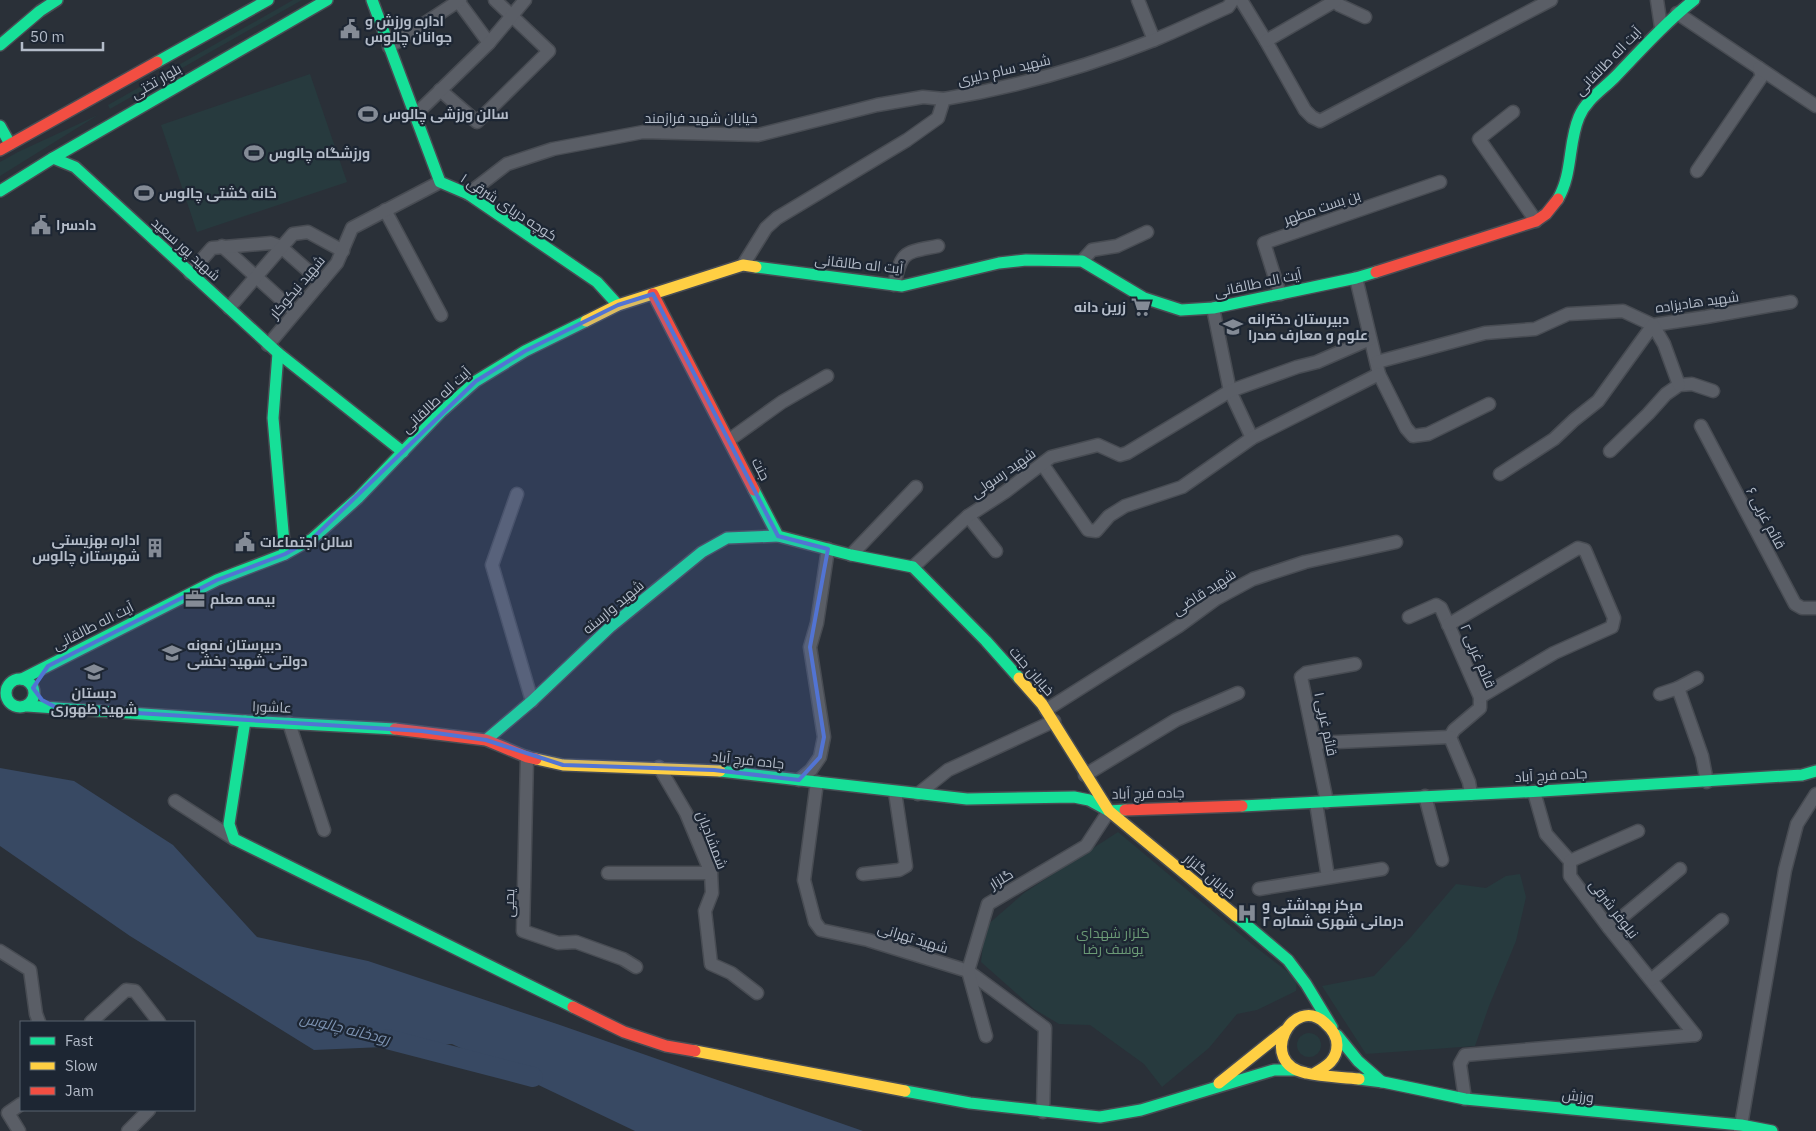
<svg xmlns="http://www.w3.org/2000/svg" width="1816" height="1131" viewBox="0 0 1816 1131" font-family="'IBM Plex Sans',Cairo,sans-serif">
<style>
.green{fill:#273a3e}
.water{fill:#384963}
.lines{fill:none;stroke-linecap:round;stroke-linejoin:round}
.river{stroke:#384963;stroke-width:20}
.street-casing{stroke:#484c53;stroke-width:15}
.fast-casing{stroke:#484c53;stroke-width:14}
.slow-casing{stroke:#484c53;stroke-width:14}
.jam-casing{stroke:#484c53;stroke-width:14}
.street{stroke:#5a5e66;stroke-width:12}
.fast{stroke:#16e098;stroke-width:11}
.slow{stroke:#ffcf43;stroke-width:11}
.jam{stroke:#f24e42;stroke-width:11}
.marked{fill:#5274d3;fill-opacity:0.2;stroke:#5274d3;stroke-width:4;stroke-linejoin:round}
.labels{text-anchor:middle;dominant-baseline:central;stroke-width:4.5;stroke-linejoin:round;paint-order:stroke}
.poi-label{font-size:14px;font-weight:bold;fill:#b4bcc9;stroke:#1d2633;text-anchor:start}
.street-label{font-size:14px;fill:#b4bcc9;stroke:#1d2633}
.park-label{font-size:14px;fill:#6b9a76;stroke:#1d2633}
.water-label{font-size:15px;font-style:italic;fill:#7c92b1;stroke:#1d2633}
</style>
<rect width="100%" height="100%" fill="#2a3038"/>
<g class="green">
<path d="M 293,0 L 302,0 L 110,109 L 108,105 Z"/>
<path d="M 310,74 L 347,182 L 197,232 L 161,125 Z"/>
<path d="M 98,115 L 0,176 L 0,162 L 18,152 Z"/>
<path d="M 1118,832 L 1253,945 L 1297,979 L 1296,991 L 1257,1010 L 1237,1014 L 1209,1048 L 1162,1087 L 1144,1064 L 1090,1025 L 1059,1024 L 1034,1009 L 981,962 L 985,927 L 1024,893 Z"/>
<path d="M 1520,874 L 1526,897 L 1516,941 L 1489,1006 L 1475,1046 L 1366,1054 L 1322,986 L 1374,976 L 1411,937 L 1456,884 L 1486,888 L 1506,876 Z"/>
<circle cx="1309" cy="1045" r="12"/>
</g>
<path class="water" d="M 0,768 L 74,781 L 173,845 L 257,937 L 368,961 L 560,1025 L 863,1131 L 635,1131 L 452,1044 L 314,1050 L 130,936 L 0,846 Z"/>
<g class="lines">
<path class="river" d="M 387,1039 L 533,1077"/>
<defs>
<g id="street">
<path d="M 1138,0 L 1154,40"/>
<path d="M 1241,0 L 1266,41 L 1305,110 L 1312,117 L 1320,121 L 1551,0"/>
<path d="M 1334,0 L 1339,5 L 1365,17"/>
<path d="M 1657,0 L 1661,27"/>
<path d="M 458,1 L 489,43"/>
<path d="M 1677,13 L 1759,68 L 1762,76 L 1697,171"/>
<path d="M 1266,41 L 1335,1"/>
<path d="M 389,47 L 460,0"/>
<path d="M 1759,68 L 1816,106"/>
<path d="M 440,90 L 477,122 L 549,51 L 495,0"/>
<path d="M 1513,112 L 1479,139 L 1536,221"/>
<path d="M 415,115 L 489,43 L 525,0"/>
<path d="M 468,194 L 507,164 L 553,149 L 643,132 L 758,135 L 877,105 L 923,97 L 944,99"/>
<path d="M 385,210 L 441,315"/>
<path d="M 222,246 L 295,312"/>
<path d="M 1082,261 L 1092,250 L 1117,246 L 1147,232"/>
<path d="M 743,265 L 766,228 L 777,218 L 907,140 L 938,118 L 944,99 C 1016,87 1086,67 1154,40 C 1179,30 1203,18 1228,7 L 1233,0"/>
<path d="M 190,273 L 212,248 L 271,243 L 281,247 L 321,282"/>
<path d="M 1356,278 L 1379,374 L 1406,428 L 1413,436 L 1428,434 L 1489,404"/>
<path d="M 894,285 C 902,250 904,253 938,246"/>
<path d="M 1280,294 L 1264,243 L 1440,182"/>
<path d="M 229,308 L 293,234 L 308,232 L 343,251"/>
<path d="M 1213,308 L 1230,391 L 1252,438"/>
<path d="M 268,345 L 337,263 L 352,228 L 440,182"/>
<path d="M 1377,362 L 1485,333 L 1535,329 L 1568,314 L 1623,311 L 1653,325 L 1706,317 L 1791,302"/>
<path d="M 1701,426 L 1795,604 L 1802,608 L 1816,608"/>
<path d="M 729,440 L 782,402 L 827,376"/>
<path d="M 1610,451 L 1648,414 L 1666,394 L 1679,385 L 1692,384 L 1713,391"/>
<path d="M 1043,465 L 1088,530 L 1096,531 L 1109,516 L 1125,506 L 1182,487 L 1252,438 L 1379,374"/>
<path d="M 1500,474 L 1554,439 L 1574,420 L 1598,401 L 1653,325 L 1664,344 L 1679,385"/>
<path d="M 517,494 L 492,565 L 532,701"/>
<path d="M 968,516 L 996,551"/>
<path d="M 851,555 L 916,487"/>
<path d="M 913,567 L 968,516 L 1005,492 L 1051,457 L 1098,445 L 1120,455 L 1127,453 L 1230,391 L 1297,367 L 1317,362 L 1370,339"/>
<path d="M 1409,617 L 1436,605 L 1441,608 L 1480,697 L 1480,708 L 1454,730 L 1450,737 L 1469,782 L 1471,794"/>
<path d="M 1448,625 L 1578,548 L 1585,550 L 1614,618 L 1612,627 L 1554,653 L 1480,697"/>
<path d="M 1678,688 L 1697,678"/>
<path d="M 1660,694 L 1678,688 L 1702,756 L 1707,782"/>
<path d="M 1046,710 L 1179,626 L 1216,599 L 1253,579 L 1305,562 L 1396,542"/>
<path d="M 289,723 L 324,830"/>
<path d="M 1315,743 L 1450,737"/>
<path d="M 527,757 L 523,931 L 558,943 L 576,942 L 623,959 L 636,967"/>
<path d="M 659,767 L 686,813 L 711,873 L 712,893 L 705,911 L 711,964 L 731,973 L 757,993"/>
<path d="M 1085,775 L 1176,720 L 1238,693"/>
<path d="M 799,780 L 811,770 L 820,757 L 824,737 L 810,647 L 817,623 L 828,549"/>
<path d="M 817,782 L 804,880 L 815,922 L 821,930 L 868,940 L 968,971 L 1045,1028 L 1043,1112"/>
<path d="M 1534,792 L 1546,834 L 1570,861 L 1570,876 L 1609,928 L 1695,1035"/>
<path d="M 918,794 L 948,770 L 1054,721"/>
<path d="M 1425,796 L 1442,860"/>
<path d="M 175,801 L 234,839"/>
<path d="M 1327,802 L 1301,677 L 1306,673 L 1355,664"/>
<path d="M 1316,803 L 1328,877"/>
<path d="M 1570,861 L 1638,831"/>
<path d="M 608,873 L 711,873"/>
<path d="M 863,874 L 899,870 L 906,866 L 895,792"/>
<path d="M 1259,889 L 1382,869"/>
<path d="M 1609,928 L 1680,869"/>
<path d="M 0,951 L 30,970 L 36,1014 L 39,1022"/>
<path d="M 1651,980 L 1722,920"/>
<path d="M 91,1022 L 126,990 L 135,991 L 159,1022"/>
<path d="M 986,1036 L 968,971 L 988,904 L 1086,846 L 1109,811"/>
<path d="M 1465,1099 L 1460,1064 L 1465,1055 L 1695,1035"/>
<path d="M 19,1131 L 8,1113 L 21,1104"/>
<path d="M 128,1131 L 149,1110"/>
<path d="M 1740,1131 L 1785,870 L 1797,824 L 1816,794"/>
</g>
<g id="fast">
<path d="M 372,0 L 440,182 L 468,194 L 597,282 L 618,305"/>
<path d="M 0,45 L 40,11 L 57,0"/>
<path d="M 157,62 L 268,0"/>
<path d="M 0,126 L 10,144"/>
<path d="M 53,158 L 75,167 L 278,353 L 403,452"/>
<path d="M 0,191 L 53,158 L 327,0"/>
<path d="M 1558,199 C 1573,173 1568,143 1579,117 C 1586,100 1602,90 1614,78 C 1640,51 1665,23 1694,0"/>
<path d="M 756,267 L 902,286 L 999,263 L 1026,260 L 1082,261 L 1144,298 L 1181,310 L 1213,308 L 1356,278 L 1376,272"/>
<path d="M 278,353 L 273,418 L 285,554"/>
<path d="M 754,490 L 778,536 L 851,555 L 913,567 L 986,641 L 1019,678"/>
<circle cx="20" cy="693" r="14"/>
<path d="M 22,679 L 217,580 L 285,554 L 312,539 L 358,498 L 441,412 L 476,381 L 525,351 L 586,321"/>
<path d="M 27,706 L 245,721 L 395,729"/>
<path d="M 245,721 L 229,824 L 234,839 L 573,1007"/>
<path d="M 486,740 L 532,701 L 610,627 L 702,552 L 727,538 L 778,536"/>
<path d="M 720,771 L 967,799 L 1074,797 L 1089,800 L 1109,811 L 1125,810"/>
<path d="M 1242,806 L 1542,791 L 1802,775 L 1816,771"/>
<path d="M 1236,916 L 1288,960 L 1306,984 L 1332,1027"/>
<path d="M 1337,1035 L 1358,1061 L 1382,1082"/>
<path d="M 1359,1079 L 1383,1082 L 1465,1099 L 1741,1125 L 1772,1131"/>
<path d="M 905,1091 L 970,1103 L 1100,1117 L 1141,1110 L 1274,1070 L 1295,1070"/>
</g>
<g id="slow">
<path d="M 586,321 L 618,305 L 743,265 L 756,267"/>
<path d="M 1019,678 L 1042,704 L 1109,811 L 1236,916"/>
<path d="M 536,759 L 563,765 L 720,771"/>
<path d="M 695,1051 L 905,1091"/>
<path d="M 1315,1073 C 1327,1066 1337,1060 1337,1045 C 1337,1036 1332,1029 1325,1023 C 1293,993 1256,1063 1306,1073 C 1323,1077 1342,1077 1359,1079"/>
<path d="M 1219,1083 L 1284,1031"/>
</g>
<g id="jam">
<path d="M 0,150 L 157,62"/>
<path d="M 1376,272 L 1536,221 L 1546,214 L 1558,199"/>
<path d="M 653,294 L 754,490"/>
<path d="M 395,729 L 486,740 L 527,757 L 536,759"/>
<path d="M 1125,810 L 1242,806"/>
<path d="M 573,1007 L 624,1032 L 666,1046 L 695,1051"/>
</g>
</defs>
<use href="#street" class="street-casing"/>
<use href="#fast" class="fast-casing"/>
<use href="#slow" class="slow-casing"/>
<use href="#jam" class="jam-casing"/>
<use href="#street" class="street"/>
<use href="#fast" class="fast"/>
<use href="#slow" class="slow"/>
<use href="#jam" class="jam"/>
</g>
<path class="marked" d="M 653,294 L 778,536 L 828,549 L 810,647 L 824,737 L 820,757 L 799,780 L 714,770 L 563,765 L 486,740 L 422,731 L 57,708 L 42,700 L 33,688 L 48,666 L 217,580 L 285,554 L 312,539 L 476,381 L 525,351 L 618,305 Z"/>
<defs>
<symbol id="civic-bare" viewBox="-9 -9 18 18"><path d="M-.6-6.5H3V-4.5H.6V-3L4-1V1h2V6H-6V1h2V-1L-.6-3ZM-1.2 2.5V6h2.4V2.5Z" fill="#848b96" stroke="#1d2633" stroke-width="2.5" paint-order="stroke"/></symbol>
<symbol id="stadium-bare" viewBox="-9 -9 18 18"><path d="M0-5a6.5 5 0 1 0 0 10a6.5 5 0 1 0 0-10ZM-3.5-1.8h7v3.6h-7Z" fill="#848b96" stroke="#1d2633" stroke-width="2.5" paint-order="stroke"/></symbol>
<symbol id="supermarket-bare" viewBox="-9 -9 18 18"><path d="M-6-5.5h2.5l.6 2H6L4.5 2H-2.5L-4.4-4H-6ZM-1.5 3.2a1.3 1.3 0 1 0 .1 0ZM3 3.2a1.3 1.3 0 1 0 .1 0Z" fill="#848b96" stroke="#1d2633" stroke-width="2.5" paint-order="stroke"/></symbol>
<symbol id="school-bare" viewBox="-9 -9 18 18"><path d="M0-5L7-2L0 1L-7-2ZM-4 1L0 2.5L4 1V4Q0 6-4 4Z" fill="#848b96" stroke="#1d2633" stroke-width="2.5" paint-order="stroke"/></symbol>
<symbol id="building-bare" viewBox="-9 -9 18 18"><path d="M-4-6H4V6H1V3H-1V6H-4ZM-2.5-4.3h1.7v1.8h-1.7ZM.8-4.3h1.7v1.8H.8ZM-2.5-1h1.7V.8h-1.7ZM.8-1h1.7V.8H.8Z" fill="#848b96" stroke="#1d2633" stroke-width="2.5" paint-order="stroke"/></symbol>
<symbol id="office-bare" viewBox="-9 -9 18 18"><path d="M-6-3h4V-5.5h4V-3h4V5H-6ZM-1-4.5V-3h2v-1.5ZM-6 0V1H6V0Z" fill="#848b96" stroke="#1d2633" stroke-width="2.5" paint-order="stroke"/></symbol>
<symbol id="hospital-bare" viewBox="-9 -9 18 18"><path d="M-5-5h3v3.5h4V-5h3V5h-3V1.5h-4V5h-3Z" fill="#848b96" stroke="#1d2633" stroke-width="2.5" paint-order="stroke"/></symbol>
</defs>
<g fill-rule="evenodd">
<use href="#civic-bare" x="336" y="15" width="28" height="28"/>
<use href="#stadium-bare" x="354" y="100" width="28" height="28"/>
<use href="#stadium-bare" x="240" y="139" width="28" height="28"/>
<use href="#stadium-bare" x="130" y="179" width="28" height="28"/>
<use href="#civic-bare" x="27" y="211" width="28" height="28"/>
<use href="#supermarket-bare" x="1127" y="293" width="28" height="28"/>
<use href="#school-bare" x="1219" y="313" width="28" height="28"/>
<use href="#civic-bare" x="231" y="528" width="28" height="28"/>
<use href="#building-bare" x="141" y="534" width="28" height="28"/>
<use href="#office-bare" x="181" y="585" width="28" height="28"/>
<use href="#school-bare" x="158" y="639" width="28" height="28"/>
<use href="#school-bare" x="80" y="658" width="28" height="28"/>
<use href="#hospital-bare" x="1233" y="899" width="28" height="28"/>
</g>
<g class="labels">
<g class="poi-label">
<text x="365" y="21">اداره ورزش و<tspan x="365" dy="16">جوانان چالوس</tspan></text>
<text x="383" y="114">سالن ورزشی چالوس</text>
<text x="269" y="153">ورزشگاه چالوس</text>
<text x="159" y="193">خانه کشتی چالوس</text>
<text x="56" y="225">دادسرا</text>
<text x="1126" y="307" text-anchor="end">زرین دانه</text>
<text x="1248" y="319">دبیرستان دخترانه<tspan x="1248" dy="16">علوم و معارف صدرا</tspan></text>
<text x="140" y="540" text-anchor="end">اداره بهزیستی<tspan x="140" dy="16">شهرستان چالوس</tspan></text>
<text x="260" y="542">سالن اجتماعات</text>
<text x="210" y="599">بیمه معلم</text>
<text x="187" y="645">دبیرستان نمونه<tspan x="187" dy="16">دولتی شهید بخشی</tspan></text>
<text x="94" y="693" text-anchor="middle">دبستان<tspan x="94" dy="16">شهید ظهوری</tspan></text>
<text x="1262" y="905">مرکز بهداشتی و<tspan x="1262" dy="16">درمانی شهری شماره ۲</tspan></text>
</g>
<g class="street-label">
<text transform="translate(1608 61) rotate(-46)">آیت اله طالقانی</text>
<text transform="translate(1004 70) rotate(-13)">شهید سام دلیری</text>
<text transform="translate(156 81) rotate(-30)">بلوار تختی</text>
<text x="701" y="118">خیابان شهید فرازمند</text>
<text transform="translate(509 207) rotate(33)">کوچه دریای شرقی ۱</text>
<text transform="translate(1322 207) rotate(-19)">بن بست مطهر</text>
<text transform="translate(186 249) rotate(42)">شهید پور سعید</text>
<text transform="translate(859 264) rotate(6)">آیت اله طالقانی</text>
<text transform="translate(1258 283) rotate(-12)">آیت اله طالقانی</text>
<text transform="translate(297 287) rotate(-50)">شهید نیکوکار</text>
<text transform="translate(1697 302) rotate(-8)">شهید هادیزاده</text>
<text transform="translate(436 400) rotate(-43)">آیت اله طالقانی</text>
<text transform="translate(761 469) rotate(63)">جنت</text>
<text transform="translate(1003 473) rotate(-35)">شهید رسولی</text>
<text transform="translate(1766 518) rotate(62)">قائم غربی ۶</text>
<text transform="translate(1204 592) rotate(-33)">شهید قاضی</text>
<text transform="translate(613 607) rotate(-40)">شهید وارسته</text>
<text transform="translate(93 626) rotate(-27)">آیت اله طالقانی</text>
<text transform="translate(1478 656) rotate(67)">قائم غربی ۲</text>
<text transform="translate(1032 671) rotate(49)">خیابان جنت</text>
<text transform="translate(272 707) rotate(2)">عاشورا</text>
<text transform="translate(1326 724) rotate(78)">قائم غربی ۱</text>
<text transform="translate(748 760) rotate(6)">جاده فرج آباد</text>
<text transform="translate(1551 775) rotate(-3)">جاده فرج آباد</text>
<text transform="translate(1148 793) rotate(-1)">جاده فرج آباد</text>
<text transform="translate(712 840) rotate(69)">شمشادیان</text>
<text transform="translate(1210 876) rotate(40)">خیابان گلزار</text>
<text transform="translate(1001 879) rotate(-31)">گلزار</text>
<text transform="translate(509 903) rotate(-89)">یحیی</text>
<text transform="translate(1614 909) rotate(52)">نیلوفر شرقی</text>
<text transform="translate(913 938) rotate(17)">شهید تهرانی</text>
<text transform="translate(1578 1096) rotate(6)">ورزش</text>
</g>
<g class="park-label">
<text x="1113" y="933">گلزار شهدای<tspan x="1113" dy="16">یوسف رضا</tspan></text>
</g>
<g class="water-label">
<text transform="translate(345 1028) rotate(14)">رودخانه چالوس</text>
</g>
</g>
<rect x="20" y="1021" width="175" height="90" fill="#1d2633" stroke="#59626f"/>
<rect x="30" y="1037" width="25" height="8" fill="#16e098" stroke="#59626f"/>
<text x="65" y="1046" font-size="15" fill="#b4bcc9">Fast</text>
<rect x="30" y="1062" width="25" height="8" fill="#ffcf43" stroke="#59626f"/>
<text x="65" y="1071" font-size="15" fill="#b4bcc9">Slow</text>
<rect x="30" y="1087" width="25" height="8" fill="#f24e42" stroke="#59626f"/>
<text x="65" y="1096" font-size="15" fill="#b4bcc9">Jam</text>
<path d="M22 42v8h81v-8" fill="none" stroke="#b4bcc9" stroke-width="2.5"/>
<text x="30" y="42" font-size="15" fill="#b4bcc9" stroke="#1d2633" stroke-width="4" paint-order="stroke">50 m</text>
</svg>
